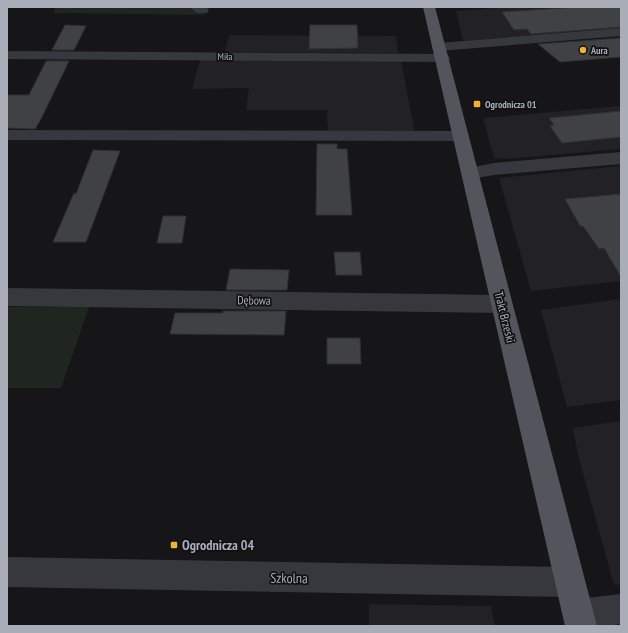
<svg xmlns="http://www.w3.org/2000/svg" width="628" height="633" viewBox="0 0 628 633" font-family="'PT Sans Narrow',sans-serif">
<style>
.built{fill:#222225}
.green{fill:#1e261f}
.building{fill:#404145;stroke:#303034}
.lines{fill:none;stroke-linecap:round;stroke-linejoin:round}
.minor{fill:#37383d;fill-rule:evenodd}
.major{fill:#53555c;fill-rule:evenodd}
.poi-dot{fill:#f2b134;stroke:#111113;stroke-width:1.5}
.labels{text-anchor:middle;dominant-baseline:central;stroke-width:3.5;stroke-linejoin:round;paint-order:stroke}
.far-poi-label{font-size:10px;font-weight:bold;fill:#a8adb8;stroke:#111113;text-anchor:start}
.far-street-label{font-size:10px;fill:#a8adb8;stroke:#111113}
.street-label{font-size:12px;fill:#a8adb8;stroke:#111113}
.near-poi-label{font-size:14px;font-weight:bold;fill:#a8adb8;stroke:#111113;text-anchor:start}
.near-street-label{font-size:14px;fill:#a8adb8;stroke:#111113}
</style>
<rect width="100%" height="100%" fill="#161618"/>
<g class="built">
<path d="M 510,7 L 621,7 L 621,28 L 463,41 L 456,11 Z"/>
<path d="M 229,35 L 396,36 L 398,53 L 225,52 Z"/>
<path d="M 200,60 L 401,61 L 415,133 L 328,133 L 327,110 L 246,110 L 249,88 L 192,89 Z"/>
<path d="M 621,106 L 621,149 L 506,159 L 494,158 L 483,118 Z"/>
<path d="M 621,166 L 621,281 L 531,291 L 499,178 Z"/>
<path d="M 621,299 L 621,400 L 567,407 L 541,310 Z"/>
<path d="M 621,421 L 621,584 L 614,585 L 578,455 L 573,428 Z"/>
<path d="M 369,604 L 491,606 L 495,626 L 369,626 Z"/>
</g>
<g class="green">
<path d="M 56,7 L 195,7 L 205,15 L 53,13 Z"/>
<path d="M 7,307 L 89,307 L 61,388 L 7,388 Z"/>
</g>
<g class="building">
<path d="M 579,7 L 621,7 L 621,27 L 531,34 L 527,29 L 514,30 L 502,12 Z"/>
<path d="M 65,25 L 86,26 L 74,50 L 52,50 Z"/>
<path d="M 310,25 L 357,25 L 358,48 L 309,49 Z"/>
<path d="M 621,38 L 621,57 L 560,62 L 538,44 Z"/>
<path d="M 46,61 L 69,61 L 41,119 L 35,129 L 7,128 L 7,95 L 29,95 Z"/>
<path d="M 621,111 L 621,137 L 562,143 L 550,126 L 554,125 L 549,118 Z"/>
<path d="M 317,144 L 337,144 L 337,149 L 347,149 L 352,215 L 316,215 Z"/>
<path d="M 93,150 L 120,151 L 86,242 L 53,242 L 74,193 L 76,194 Z"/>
<path d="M 621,194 L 621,277 L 604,248 L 599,249 L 583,226 L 580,226 L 565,199 Z"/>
<path d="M 163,216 L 186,216 L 182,243 L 157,243 Z"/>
<path d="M 334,252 L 360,252 L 362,275 L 336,275 Z"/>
<path d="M 230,269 L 289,270 L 287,290 L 226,290 Z"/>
<path d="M 223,311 L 286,311 L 284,335 L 170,334 L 175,313 L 223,313 Z"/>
<path d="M 327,338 L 360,338 L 361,364 L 327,364 Z"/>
</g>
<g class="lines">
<g class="minor">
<path d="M 191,7 L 206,7 L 209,10 L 207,13 C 200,14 194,13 191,7 Z"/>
<path d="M 621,28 L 621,36 L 439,51 L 434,50 L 432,47 L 434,44 L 439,43 Z"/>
<path d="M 7,51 L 443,54 L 448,55 L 450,58 L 448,61 L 443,62 L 7,59 Z"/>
<path d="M 7,130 L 461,131 L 467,132 L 469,136 L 467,140 L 461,141 L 7,140 Z"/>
<path d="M 621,152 L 621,164 L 494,175 L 470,179 L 464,177 L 461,173 L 464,169 L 494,163 Z"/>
<path d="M 7,288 L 501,295 L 509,298 L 512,304 L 509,310 L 501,313 L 7,306 Z"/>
<path d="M 7,557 L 570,567 L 581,571 L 585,582 L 581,593 L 570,597 L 7,587 Z"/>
<path d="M 621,594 L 621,624 L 606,626 L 567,625 L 563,614 L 567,603 L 578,599 Z"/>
</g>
<path class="major" d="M 423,7 L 435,7 L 597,626 L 565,626 Z"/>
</g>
<g class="poi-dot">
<circle cx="583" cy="50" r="4"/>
<rect x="473" y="100" width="8" height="8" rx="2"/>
<rect x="170" y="541" width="8" height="8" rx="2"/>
</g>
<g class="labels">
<g class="far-poi-label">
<text x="591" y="50">Aura</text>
<text x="485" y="104">Ogrodnicza 01</text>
</g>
<g class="far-street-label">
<text x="225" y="56">Miła</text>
</g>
<g class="street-label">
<text transform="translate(254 300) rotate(1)">Dębowa</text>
<text transform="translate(505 317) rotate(76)">Trakt Brzeski</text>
</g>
<g class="near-poi-label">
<text x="182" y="545">Ogrodnicza 04</text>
</g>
<g class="near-street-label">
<text transform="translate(289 578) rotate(1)">Szkolna</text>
</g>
</g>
<rect width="628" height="633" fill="none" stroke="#a8adb8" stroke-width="16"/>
</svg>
